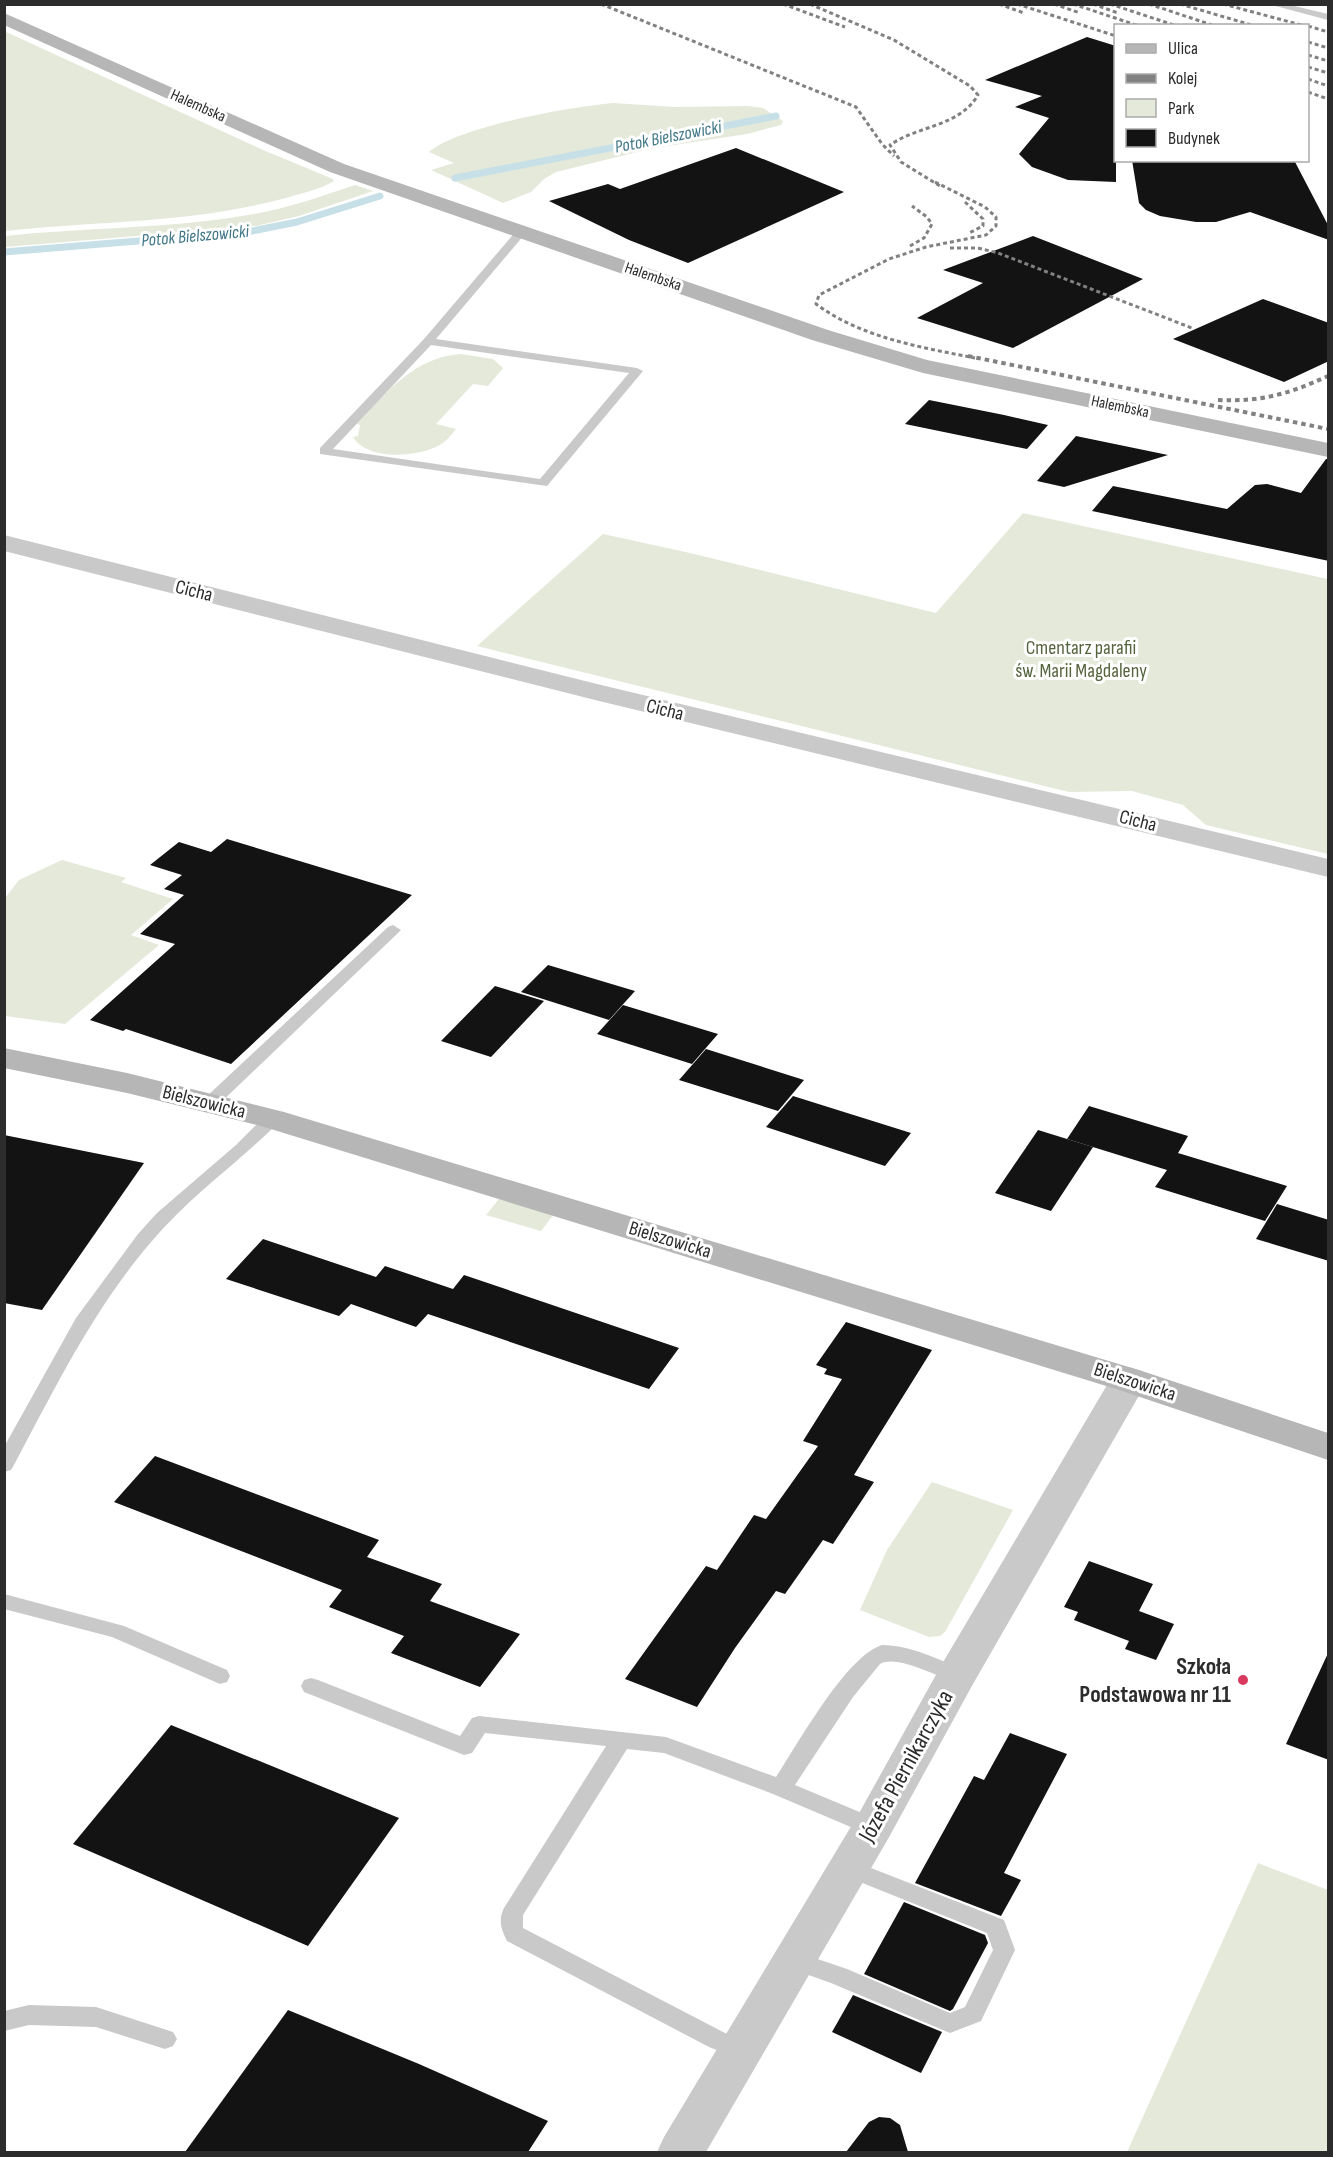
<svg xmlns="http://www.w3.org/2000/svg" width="1333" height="2157" viewBox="0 0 1333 2157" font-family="'Sofia Sans Condensed',sans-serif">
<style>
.green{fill:#e4e9da}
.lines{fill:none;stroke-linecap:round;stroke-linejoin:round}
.stream{stroke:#c7e0e8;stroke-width:7}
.building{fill:#131313}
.lane{fill:#c9c9c9;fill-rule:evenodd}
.street{fill:#c9c9c9;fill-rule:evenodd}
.secondary{fill:#b6b6b6;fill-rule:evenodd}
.rail-far1{stroke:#818181;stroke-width:3;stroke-dasharray:4 3;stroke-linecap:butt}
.rail{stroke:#818181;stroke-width:4;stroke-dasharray:4.5 4;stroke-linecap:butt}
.poi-dot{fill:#d9395c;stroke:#fff;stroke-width:2}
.labels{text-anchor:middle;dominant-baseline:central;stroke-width:6;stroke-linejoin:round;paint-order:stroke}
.far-street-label{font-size:16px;fill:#2c2c2c;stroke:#fff}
.far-water-label{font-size:18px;font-style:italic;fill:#407788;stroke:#fff}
.street-label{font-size:20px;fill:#2c2c2c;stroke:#fff}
.park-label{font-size:20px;fill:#55643d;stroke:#fff}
.near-poi-label{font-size:24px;font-weight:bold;fill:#2c2c2c;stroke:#fff;text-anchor:end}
.near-street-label{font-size:24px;fill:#2c2c2c;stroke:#fff}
</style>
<rect width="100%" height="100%" fill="#fff"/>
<g class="green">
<path d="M 4,31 L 263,150 L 333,179 L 334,181 C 319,190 299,194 282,199 C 191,223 97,221 5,231 Z"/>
<path d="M 613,103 L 675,107 L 748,106 L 763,108 L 783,121 L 781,125 L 747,134 L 654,148 L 556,172 L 544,179 L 531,192 L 503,203 L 431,170 L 454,163 L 429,152 C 460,126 570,107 613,103 Z"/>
<path d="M 355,185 L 373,191 L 299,216 L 256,226 L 5,247 L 5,236 C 87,227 172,229 254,214 C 289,208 322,196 355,185 Z"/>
<path d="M 461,354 L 493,359 L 503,368 L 488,386 L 473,384 L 436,424 L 456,429 C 451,435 446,442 438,446 C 417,457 368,461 353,437 L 358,436 L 360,425 L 357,424 C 386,392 415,357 461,354 Z"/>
<path d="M 1023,513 L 1328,579 L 1328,854 L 1206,825 L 1183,805 L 1132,791 L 1069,792 L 477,646 L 603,534 L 690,553 L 936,613 Z"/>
<path d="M 62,860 L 126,878 L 121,882 L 173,899 L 131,935 L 159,945 L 65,1024 L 5,1016 L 5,898 L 19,880 Z"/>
<path d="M 499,1199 L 554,1214 L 541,1231 L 486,1215 Z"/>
<path d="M 932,1482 L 1013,1510 L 945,1632 L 940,1636 L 929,1637 L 860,1610 L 887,1550 Z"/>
<path d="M 1258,1863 L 1328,1890 L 1328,2152 L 1127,2152 Z"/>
</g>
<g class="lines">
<g class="stream">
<path d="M 455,178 L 776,116"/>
<path d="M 4,252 L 247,232 L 297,222 L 380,196"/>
</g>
</g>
<g class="building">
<path d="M 1087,37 L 1116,46 L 1116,182 L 1068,180 L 1032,167 L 1019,154 L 1049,118 L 1015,107 L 1042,96 L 985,80 Z"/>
<path d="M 736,148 L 844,192 L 688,263 L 629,240 L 549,201 L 608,184 L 620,189 Z"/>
<path d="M 1132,160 L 1294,160 L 1329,227 L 1329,240 L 1250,212 L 1216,222 L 1196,222 L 1160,216 L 1146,210 L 1139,203 Z"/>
<path d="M 1033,236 L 1143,279 L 1013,348 L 917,318 L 983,283 L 943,270 Z"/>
<path d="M 1263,299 L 1329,323 L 1329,361 L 1284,382 L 1173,339 Z"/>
<path d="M 929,400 L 1004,415 L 1048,425 L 1027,449 L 905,424 Z"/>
<path d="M 1076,436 L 1168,455 L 1064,487 L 1037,481 Z"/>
<path d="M 1326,459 L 1329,459 L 1329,561 L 1092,511 L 1113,486 L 1227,509 L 1255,485 L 1267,484 L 1301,493 Z"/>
<path d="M 227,839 L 412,895 L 231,1064 L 126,1029 L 123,1031 L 90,1020 L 175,944 L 140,934 L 184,895 L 164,889 L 182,875 L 150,865 L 179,842 L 211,852 Z"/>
<path d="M 548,965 L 635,991 L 609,1020 L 521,992 Z"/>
<path d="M 495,986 L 544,1001 L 491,1057 L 441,1041 Z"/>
<path d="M 623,1005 L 718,1034 L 692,1064 L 597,1034 Z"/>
<path d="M 706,1049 L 804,1080 L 778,1111 L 679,1080 Z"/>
<path d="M 793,1096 L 911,1133 L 885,1166 L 766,1127 Z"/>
<path d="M 1089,1106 L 1188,1136 L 1174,1160 L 1178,1153 L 1287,1186 L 1265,1221 L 1155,1187 L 1167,1170 L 1067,1139 Z"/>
<path d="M 1038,1130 L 1093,1147 L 1051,1211 L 995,1193 Z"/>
<path d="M 4,1135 L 144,1163 L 42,1310 L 4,1303 Z"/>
<path d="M 1277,1204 L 1329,1220 L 1329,1261 L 1256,1239 Z"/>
<path d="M 263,1239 L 376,1277 L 385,1266 L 453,1289 L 464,1275 L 679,1348 L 649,1389 L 428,1314 L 416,1327 L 351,1304 L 339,1316 L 226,1279 Z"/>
<path d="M 846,1322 L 932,1350 L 854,1475 L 874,1482 L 833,1544 L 823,1540 L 785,1594 L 776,1591 L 735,1648 L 697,1707 L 625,1679 L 706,1566 L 717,1570 L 754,1515 L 766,1519 L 818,1446 L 803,1441 L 842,1379 L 824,1374 L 827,1369 L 816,1365 Z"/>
<path d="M 155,1456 L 379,1540 L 367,1557 L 442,1584 L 430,1601 L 520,1634 L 480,1687 L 391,1653 L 404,1636 L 329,1607 L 342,1590 L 114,1502 Z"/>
<path d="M 1089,1561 L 1153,1584 L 1139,1611 L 1174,1624 L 1156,1660 L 1125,1649 L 1129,1641 L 1074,1620 L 1078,1612 L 1064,1607 Z"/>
<path d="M 1329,1651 L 1329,1760 L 1286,1744 Z"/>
<path d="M 171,1725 L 399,1818 L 308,1946 L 73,1844 Z"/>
<path d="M 1010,1733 L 1067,1754 L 1004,1873 L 1021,1880 L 1001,1916 L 915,1883 L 974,1776 L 984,1780 Z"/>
<path d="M 904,1902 L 985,1935 L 988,1943 L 953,2009 L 950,2011 L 864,1974 Z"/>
<path d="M 853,1995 L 942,2032 L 921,2073 L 832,2032 Z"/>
<path d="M 288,2010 L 419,2064 L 548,2121 L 528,2152 L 185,2152 Z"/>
<path d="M 879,2117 L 890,2118 L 900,2125 L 908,2152 L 846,2152 L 869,2122 Z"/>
</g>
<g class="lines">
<g class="lane">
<path d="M 1268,4 L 1286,4 L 1328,14 L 1328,20 Z"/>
<path d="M 521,229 L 526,232 L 525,234 L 436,339 L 637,368 L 643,371 L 547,486 L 320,454 L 320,448 L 424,339 L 517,230 ZM 431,345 L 629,373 L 540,479 L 333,449 Z"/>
<path d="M 393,925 L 401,930 L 398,933 L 217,1106 L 205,1106 L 203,1102 L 205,1098 L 388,927 Z"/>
<path d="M 272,1114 L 278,1115 L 280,1119 L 278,1123 C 238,1163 189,1197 152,1241 C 94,1308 55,1388 14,1465 L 11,1470 L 4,1472 L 4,1447 L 76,1318 L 138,1234 L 157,1213 L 236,1145 L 266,1115 Z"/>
<path d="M 4,1594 L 124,1626 L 227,1670 L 230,1676 L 227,1682 L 220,1684 L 112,1637 L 4,1609 Z"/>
<path d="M 882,1645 C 911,1645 938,1660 964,1669 L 967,1675 L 964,1681 L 957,1683 C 938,1677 897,1654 880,1664 L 853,1697 L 795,1785 L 881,1821 L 884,1827 L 881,1833 L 873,1836 L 865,1833 L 773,1794 L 664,1753 L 627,1749 L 523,1915 L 523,1928 L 725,2033 L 748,2042 L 752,2049 L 748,2056 L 740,2059 L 709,2047 L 507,1941 C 501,1929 498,1920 504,1908 L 606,1746 L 485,1733 L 472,1753 L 464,1755 L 304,1692 L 301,1686 L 304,1680 L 311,1678 L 318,1680 L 460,1736 L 472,1718 L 479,1716 L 666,1737 L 776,1777 C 798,1744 846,1656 882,1645 Z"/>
<path d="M 848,1859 L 1004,1920 L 1015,1950 L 981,2021 L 950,2033 L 831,1983 L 786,1967 L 783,1960 L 786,1953 L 794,1951 L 847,1969 L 950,2013 L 965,2007 L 993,1950 L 987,1933 L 840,1874 L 837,1868 L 840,1862 Z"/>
<path d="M 29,2005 L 96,2007 L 173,2032 L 177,2039 L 173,2046 L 165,2049 L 96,2027 L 29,2025 L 4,2031 L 4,2011 Z"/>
</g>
<g class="street">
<path d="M 4,535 L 597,684 L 1328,859 L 1328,877 L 595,700 L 4,551 Z"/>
<path d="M 1129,1367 L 1142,1371 L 1148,1380 L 973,1684 L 888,1839 L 706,2152 L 657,2152 L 664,2137 L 858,1815 L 942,1664 L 1110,1380 L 1116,1371 Z"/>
</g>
<g class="secondary">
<path d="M 4,13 L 344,164 L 828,330 L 927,360 L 1328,443 L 1328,457 L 923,373 L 812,340 L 330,172 L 4,25 Z"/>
<path d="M 4,1048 L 127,1073 L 284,1112 L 1142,1371 L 1328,1433 L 1328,1460 L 1116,1389 L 261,1126 L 127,1093 L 4,1068 Z"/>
</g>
<g class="rail-far1">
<path d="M 601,4 L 856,107 L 882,144 L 894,156"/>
<path d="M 783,4 L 845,27"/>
<path d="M 810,4 L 894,40 L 970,86 L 978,95 C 959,127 919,125 890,145 L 901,162 L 940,186"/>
<path d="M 999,4 L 1024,13"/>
<path d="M 1017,4 L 1116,36"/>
<path d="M 1054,4 L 1080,13"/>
<path d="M 1073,4 L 1139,26"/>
<path d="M 1093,4 L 1118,13"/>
<path d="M 1110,4 L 1177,26"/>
<path d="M 1149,4 L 1215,26"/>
<path d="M 1180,4 L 1255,26"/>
<path d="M 1223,4 L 1305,26"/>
<path d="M 1308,26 L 1328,32"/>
<path d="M 1308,42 L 1328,48"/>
<path d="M 1308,55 L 1328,61"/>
<path d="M 1308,67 L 1328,73"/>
<path d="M 1308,79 L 1328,86"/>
<path d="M 1308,92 L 1328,99"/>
<path d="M 935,182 L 985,207 L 996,217 L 996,226 L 986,235 L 926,247 L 889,259 L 819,295 L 816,304 C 862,338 920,347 975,358"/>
<path d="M 965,202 L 983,219 L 983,226 L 969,233"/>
<path d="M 910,246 L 924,238 L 932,224 L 927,217 L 912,206"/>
<path d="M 950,248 L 978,248 L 998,253 L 1192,328"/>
</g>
<g class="rail">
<path d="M 968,356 L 1328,429"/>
<path d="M 1218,400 C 1261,402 1289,394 1328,376"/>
</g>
</g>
<circle class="poi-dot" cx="1243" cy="1680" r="6"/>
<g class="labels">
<g class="far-street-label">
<text transform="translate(198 106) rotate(24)">Halembska</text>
<text transform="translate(653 277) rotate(19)">Halembska</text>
<text transform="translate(1120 407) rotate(12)">Halembska</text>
</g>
<g class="far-water-label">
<text transform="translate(668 137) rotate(-11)">Potok Bielszowicki</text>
<text transform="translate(195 236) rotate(-5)">Potok Bielszowicki</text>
</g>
<g class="street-label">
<text transform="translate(194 591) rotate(14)">Cicha</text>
<text transform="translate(665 710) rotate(14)">Cicha</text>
<text transform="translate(1138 821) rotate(14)">Cicha</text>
<text transform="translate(204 1102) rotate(14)">Bielszowicka</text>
<text transform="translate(670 1240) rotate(17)">Bielszowicka</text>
<text transform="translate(1135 1382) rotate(18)">Bielszowicka</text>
</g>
<g class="park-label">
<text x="1081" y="648">Cmentarz parafii<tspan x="1081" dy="23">św. Marii Magdaleny</tspan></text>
</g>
<g class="near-poi-label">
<text x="1231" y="1666">Szkoła<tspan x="1231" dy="28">Podstawowa nr 11</tspan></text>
</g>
<g class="near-street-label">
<text transform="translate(906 1766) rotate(-61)">Józefa Piernikarczyka</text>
</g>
</g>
<rect width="1333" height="2157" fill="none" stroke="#2c2c2c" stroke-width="12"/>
<rect x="1114" y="24" width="195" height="138" fill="#ffffff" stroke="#ababab" stroke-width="1.5"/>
<rect x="1126" y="44" width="30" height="9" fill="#b6b6b6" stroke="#ababab" stroke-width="1.5"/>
<text x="1168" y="54" font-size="18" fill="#2c2c2c">Ulica</text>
<rect x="1126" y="74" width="30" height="9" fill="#818181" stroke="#ababab" stroke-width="1.5"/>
<text x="1168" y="84" font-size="18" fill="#2c2c2c">Kolej</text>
<rect x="1126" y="99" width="30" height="18" fill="#e4e9da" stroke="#ababab" stroke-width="1.5"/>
<text x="1168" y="114" font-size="18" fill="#2c2c2c">Park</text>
<rect x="1126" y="129" width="30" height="18" fill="#131313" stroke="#ababab" stroke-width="1.5"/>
<text x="1168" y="144" font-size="18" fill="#2c2c2c">Budynek</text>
</svg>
